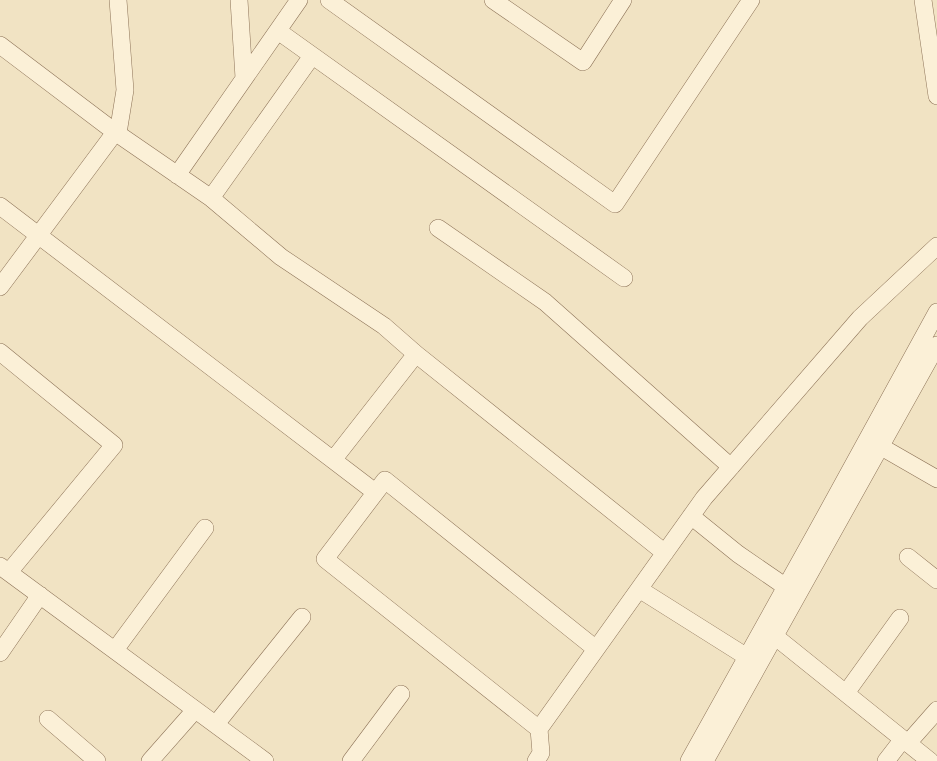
<svg xmlns="http://www.w3.org/2000/svg" width="937" height="761" font-family="Literata,serif">
  <rect width="100%" height="100%" fill="#f1e3c3"/>
  <g fill="none" stroke-linecap="round" stroke-linejoin="round">
    <!-- minor casing -->
    <g stroke="#8d7358" stroke-width="18">
      <path id="minor" d="M239,0L244,78
        M329,0L615,204L751,0
        M493,0L583,62L623,0
        M923,0L937,96
        M278,31L624,278
        M0,45L115,132L211,198L281,257L384,326L416,354L665,553
        M177,175L299,0
        M211,198L312,56
        M0,206L375,492
        M438,228L545,302L731,467
        M0,287L119,127L125,90L118,0
        M0,352L114,445L9,572
        M871,441L937,479
        M333,460L416,354
        M691,516L738,554L786,587
        M908,557L937,580
        M0,566L265,761
        M639,589L747,657
        M767,630L930,761
        M115,650L205,528
        M0,653L40,595
        M846,693L900,618
        M48,719L97,761
        M216,724L302,617
        M539,729L325,559L385,480L596,649
        M908,743L937,710
        M150,761L195,710
        M351,761L401,694
        M536,761L541,753L539,729L704,498L860,318L937,246
        M689,761L817,531L937,312
        M705,761L937,345
        M886,761L903,739"/>
    </g>
    <!-- minor -->
    <use href="#minor" stroke="#fbf0d7" stroke-width="17"/>
  </g>
</svg>
